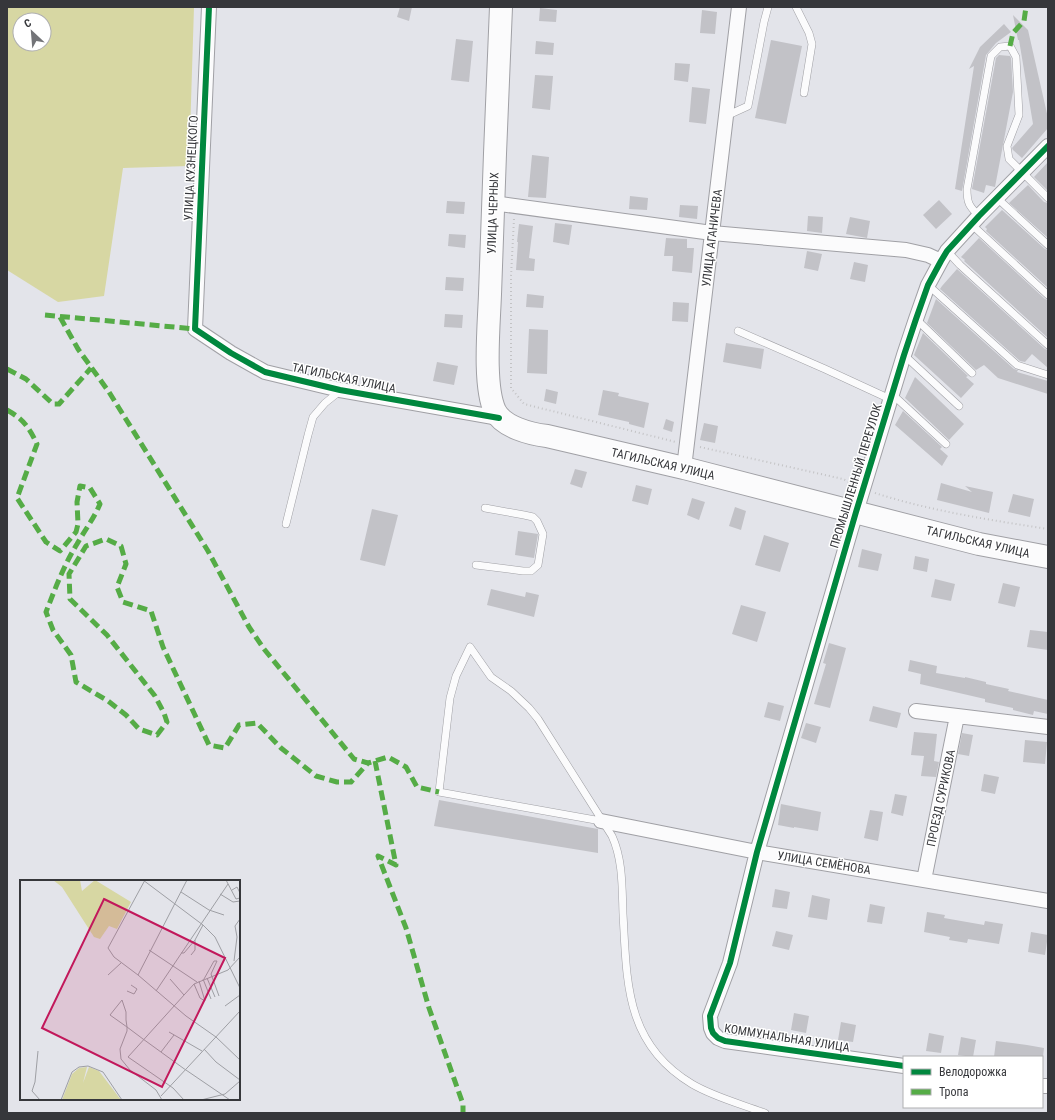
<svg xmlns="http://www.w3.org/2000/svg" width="1055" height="1120" font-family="'Roboto Condensed',sans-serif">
  <rect width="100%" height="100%" fill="#e3e4ea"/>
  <!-- green -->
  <path fill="#d7d7a3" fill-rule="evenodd" d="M7,7H194L189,166L123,168L104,296L58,302L7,270ZM20,20H44V44H20Z"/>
  <!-- building -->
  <path fill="#c2c2c7" d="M400,7H412L409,21L397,17Z
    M540,8L557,10L556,22L539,21Z
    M702,10L717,12L715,34L700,33Z
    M1013,15L1028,30L1048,118V128L1022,158L1013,150L1012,148L1033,124L1019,40H1018Z
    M1004,24L1011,32L996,43L986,55L962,191L955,189L974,66L969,69L980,47Z
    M456,39L473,41L469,82L451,80Z
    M771,40L802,46L786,124L755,118Z
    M536,41L554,43L553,55L535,54Z
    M999,55L1010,56L1011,58L1013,92L995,187L986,185L984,193L972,189L996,58Z
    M675,63L690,64L688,82L674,80Z
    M535,75L553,76L550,110L532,108Z
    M692,87L710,89L706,124L689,122Z
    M532,155L549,157L546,198L528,197Z
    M1048,162V191L1034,177Z
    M1028,185L1044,202L1048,203V238L1009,203Z
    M630,196L648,198L647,210L629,209Z
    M939,200L952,214L936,229L923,215Z
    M447,201L465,202L464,214L446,213Z
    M680,205L698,206L697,219L679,217Z
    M1002,210L1045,249L1048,250V288L986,231L987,229L985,227Z
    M808,216L823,217L822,233L807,231Z
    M850,217L870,221L867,238L846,234Z
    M555,223L572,225L569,245L553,242Z
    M519,224L533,226L529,258L535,259L534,271L516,270L518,242H517Z
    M449,234L466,235L465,248L448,246Z
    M666,238L687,239V248H694L692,273L672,271L673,256H664Z
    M979,238L1045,299L1048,300V338L964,261L965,260L961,257Z
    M807,251L822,254L818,271L804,268Z
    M854,262L868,265L865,282L850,279Z
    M957,269L1045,349L1048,350V368L1032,354L1025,362L1020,361L940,289L942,286Z
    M446,277L464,278L463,291L445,290Z
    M527,294L544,296L543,308L526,307Z
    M936,299L1014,369L1018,370L1017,372L1048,381V394L998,378L984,365L976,370L927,323Z
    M673,302L689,303L688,322L672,321Z
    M445,314L463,315L462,328L444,327Z
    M529,329L548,330L547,374L527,373Z
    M923,333L968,376L966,377L974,384L961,398L914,355Z
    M726,343L764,349L761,369L723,362Z
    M437,362L458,366L454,385L433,381Z
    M915,377L964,424L949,440L905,398Z
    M546,389L558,392L556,404L544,401Z
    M603,390L619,393L618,396L649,403L644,428L629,424V422L598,415Z
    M903,411L942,447L940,449L948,456L942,466L895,425Z
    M666,419L674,422L672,432L663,429Z
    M704,423L718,426L715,443L700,440Z
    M575,469L587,472L582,488L570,484Z
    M941,483L972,492L965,486L993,492L989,513L937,500Z
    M636,485L652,489L648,505L632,501Z
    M1013,494L1034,499L1030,517L1008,512Z
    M692,498L705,502L699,520L687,515Z
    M735,507L746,511L741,530L729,526Z
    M372,509L398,515L385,566L360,560Z
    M518,531L538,534L534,558L515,555Z
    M764,535L789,543L780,572L755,565Z
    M862,549L882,554L878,571L858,567Z
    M915,556L929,559L927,572L913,569Z
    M935,579L955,584L951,601L931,597Z
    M1003,583L1020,587L1015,607L998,603Z
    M491,589L525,597L526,592L539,595L534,617L487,605Z
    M741,605L766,612L757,642L732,634Z
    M1030,630L1048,632V650L1027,647Z
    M829,643L846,648L830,708L814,704L826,664L823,663Z
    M910,660L937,666L936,673L965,678V677L986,682V684L1009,689L1008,691L1048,700V714L1034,711L1033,715L1013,710V708L985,702V699L920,684L921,674L908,671Z
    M768,702L784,706L780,721L764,717Z
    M873,706L901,713L897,728L869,721Z
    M806,723L821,727L816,743L801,738Z
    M914,732L937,734L934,761L939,762L936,777L921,776L924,756L911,755Z
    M962,733L973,735L969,756L958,754Z
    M1025,740L1047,742L1045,764L1023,762Z
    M984,774L999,777L995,794L981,791Z
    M895,794L907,796L903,816L891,813Z
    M439,800L598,829V853L434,826Z
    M781,804L821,812L818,831L794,827V828L778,825Z
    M870,810L883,812L878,841L864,838Z
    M775,889L790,892L787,909L772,907Z
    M812,895L830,899L827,920L808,917Z
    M870,904L885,907L882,924L867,922Z
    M927,912L945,915L944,918L984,925L985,921L1003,924L999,944L968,939L967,943L949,940L950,937L924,932Z
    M776,931L793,935L789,950L772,946Z
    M1031,932L1048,935L1045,955L1028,952Z
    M794,1013L809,1016L806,1033L791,1030Z
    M841,1022L856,1025L853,1042L838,1040Z
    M929,1033L944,1036L941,1053L926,1051Z
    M961,1037L976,1040L973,1057L958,1055Z
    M996,1041L1027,1045L1044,1048L1043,1057H994Z"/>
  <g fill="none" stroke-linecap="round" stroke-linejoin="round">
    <!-- service casing -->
    <g stroke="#a0a0a5" stroke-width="8">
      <path id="service" d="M796,7L809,33L812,44L804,93
        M726,116L748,106L764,22L768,7
        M997,198L1048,245
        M979,216C969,206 967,203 967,189L991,56L1000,47L1010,46L1016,57L1019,115L1007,146L1009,159L1048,198
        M971,224L1048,295
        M947,251L960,265L1048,345
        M928,285L1017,365L1048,375
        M916,319L972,373
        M738,331L825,369L890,399
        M904,355L959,406
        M892,394L946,444
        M286,524L308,435L313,417L325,403L340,391
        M476,565L523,571H531L538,565L543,534L537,521L533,517L524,515L485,508
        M470,647L491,677L511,691L529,708L538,719L612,836C623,860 622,888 623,914C627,982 625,1044 692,1084C714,1097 741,1104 765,1113
        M470,647L456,676L450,698L439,792L601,821"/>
    </g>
    <!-- minor casing -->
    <g stroke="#a0a0a5" stroke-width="16">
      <path id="minor" d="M209,7L195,329L231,353L265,372L340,390L499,418
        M493,203L712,233L906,250L928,255L941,261
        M684,468L739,7
        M916,711L1048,727
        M601,821L757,852L1048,901
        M924,880L957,716
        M904,1066L725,1041L718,1038L713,1033L711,1028L710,1016L730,963L757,852L856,512L904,355L916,319L928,285L941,261L947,251L979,216L1048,146
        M1042,1086H1048"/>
    </g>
    <!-- primary casing -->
    <g stroke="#a0a0a5" stroke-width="24">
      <path id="primary" d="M501,7C497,103 493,198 490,294C489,324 483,385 495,411C503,427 530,434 547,436L684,468L979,544L1048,557"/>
    </g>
    <!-- path -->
    <path stroke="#c3c3c5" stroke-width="2" stroke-dasharray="1 3" stroke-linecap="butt" d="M514,219L511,276V388L524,404L676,442
      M700,447L843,479L853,484
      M875,493C931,511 990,520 1048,529"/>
    <!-- service -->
    <use href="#service" stroke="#fbfbfc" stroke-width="7"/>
    <!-- minor -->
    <use href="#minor" stroke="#fbfbfc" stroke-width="14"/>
    <!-- primary -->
    <use href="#primary" stroke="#fbfbfc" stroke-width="22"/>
    <!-- quiet -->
    <path stroke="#55ac46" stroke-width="5" stroke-dasharray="10 5" stroke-linecap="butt" d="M1010,46L1013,33L1024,21L1026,7
      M45,315L195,329
      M60,317L78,349L109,392L208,551L249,627L264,649L354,759L368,763L388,757L406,767L417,787L439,792
      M7,369L26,379L53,404H59L91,368
      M7,410C23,419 29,427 37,444L17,498L46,542L60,551L76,532L78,524L77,502L80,486L90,488L100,504C94,518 85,530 77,544C64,565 55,589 46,612L53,630L71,655L76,682L108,701L126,715L139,729L157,735L167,722L164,713L155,696L107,635L70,599L69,574L86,546L106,539L121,546L126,564L117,587L123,602L151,611L163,647L209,745L225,748L239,725L257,723L281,748L316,776L337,782H351L368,763
      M375,761L396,865L378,856L406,928L429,1008L463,1104V1113"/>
    <!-- cycleway casing -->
    <g stroke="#fff" stroke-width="8">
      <path id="cycleway" d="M209,7L195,329L231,353L265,372L340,390L499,418
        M904,1066L725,1041L718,1038L713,1033L711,1028L710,1016L730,963L757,852L856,512L904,355L916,319L928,285L941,261L947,251L979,216L1048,146"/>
    </g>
    <!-- cycleway -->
    <use href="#cycleway" stroke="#00873e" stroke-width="6"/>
  </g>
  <g text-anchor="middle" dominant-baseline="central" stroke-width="3" stroke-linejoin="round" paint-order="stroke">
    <!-- street labels -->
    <g font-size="12" fill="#36373b" stroke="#fff">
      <text transform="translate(191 168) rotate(-87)">УЛИЦА КУЗНЕЦКОГО</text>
      <text transform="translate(493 213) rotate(-88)">УЛИЦА ЧЕРНЫХ</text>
      <text transform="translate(712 238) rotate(-83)">УЛИЦА АГАНИЧЕВА</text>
      <text transform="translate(344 378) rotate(12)">ТАГИЛЬСКАЯ УЛИЦА</text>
      <text transform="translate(663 464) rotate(13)">ТАГИЛЬСКАЯ УЛИЦА</text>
      <text transform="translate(856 476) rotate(-73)">ПРОМЫШЛЕННЫЙ ПЕРЕУЛОК</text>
      <text transform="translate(978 542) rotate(13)">ТАГИЛЬСКАЯ УЛИЦА</text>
      <text transform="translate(941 798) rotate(-78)">ПРОЕЗД СУРИКОВА</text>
      <text transform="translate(824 863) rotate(9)">УЛИЦА СЕМЁНОВА</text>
      <text transform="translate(787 1038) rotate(9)">КОММУНАЛЬНАЯ УЛИЦА</text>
    </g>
  </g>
  <!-- overview -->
  <g transform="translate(20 880)">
    <rect width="220" height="220" fill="#e3e4ea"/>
    <path d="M33,0H60L62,11L75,0L111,22L97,49L89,46L80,59L74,57L42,7ZM67,187L63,203L69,187L79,191L101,220H42L52,194L59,188Z" fill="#d7d7a3"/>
    <path fill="none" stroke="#a8a654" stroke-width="2" d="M220,59V75"/>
    <path fill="none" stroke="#9e9fa4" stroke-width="1" d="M123,0L183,45L195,57L220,108M167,0L118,95L166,136L196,157L220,180M206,0L216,19L220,18M212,10L217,7L220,13M161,12L189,30L204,35M200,14L213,22L220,21M129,70L177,102M161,73H164L175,60M171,75L175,70V60L183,45M214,81L217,57L215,46L220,39M88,95L101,83M118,95L94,77L88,68L125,0M187,98L195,117M150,99L164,115M183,99L191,119M184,99L194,81H197L191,94L199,116M174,104L180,118L185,121L179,101M107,111L114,114L117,109L111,105M136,111L208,4M205,126L220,115M149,152L182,171M184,169L196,182L220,200M18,171L15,202L12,211L20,220M141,172L154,155M141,216L220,131M41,220L52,192L59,187L68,186L83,192L102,220M142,220L136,210L110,190L101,179L100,169L107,151V147L106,140V132L102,120L90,135L107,147L123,159L163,188L210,220M164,220L153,208L108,177L174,104L208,90L220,77M181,220L205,214L220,201"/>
    <path fill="#c2185b" fill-opacity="0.15" stroke="#c2185b" stroke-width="2" d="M84,19L205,78L142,207L22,148Z"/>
    <rect width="220" height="220" fill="none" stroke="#36373b" stroke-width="2"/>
  </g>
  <!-- border -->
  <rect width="1055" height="1120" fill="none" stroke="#36373b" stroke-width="16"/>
  <!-- legend -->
  <rect x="903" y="1056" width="140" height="52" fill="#ffffff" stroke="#afafb1"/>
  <rect x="911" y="1069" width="20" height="6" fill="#00873e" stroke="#afafb1"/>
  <text x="939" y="1076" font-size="12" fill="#36373b">Велодорожка</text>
  <rect x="911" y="1089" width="20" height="6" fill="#55ac46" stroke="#afafb1"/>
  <text x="939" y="1096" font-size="12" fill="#36373b">Тропа</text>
  <!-- north arrow -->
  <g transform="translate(32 32) rotate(334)"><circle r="19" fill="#ffffff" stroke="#afafb1"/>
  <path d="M0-3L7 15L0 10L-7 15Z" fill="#737478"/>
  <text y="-6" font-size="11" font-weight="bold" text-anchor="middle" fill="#36373b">С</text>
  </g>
</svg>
